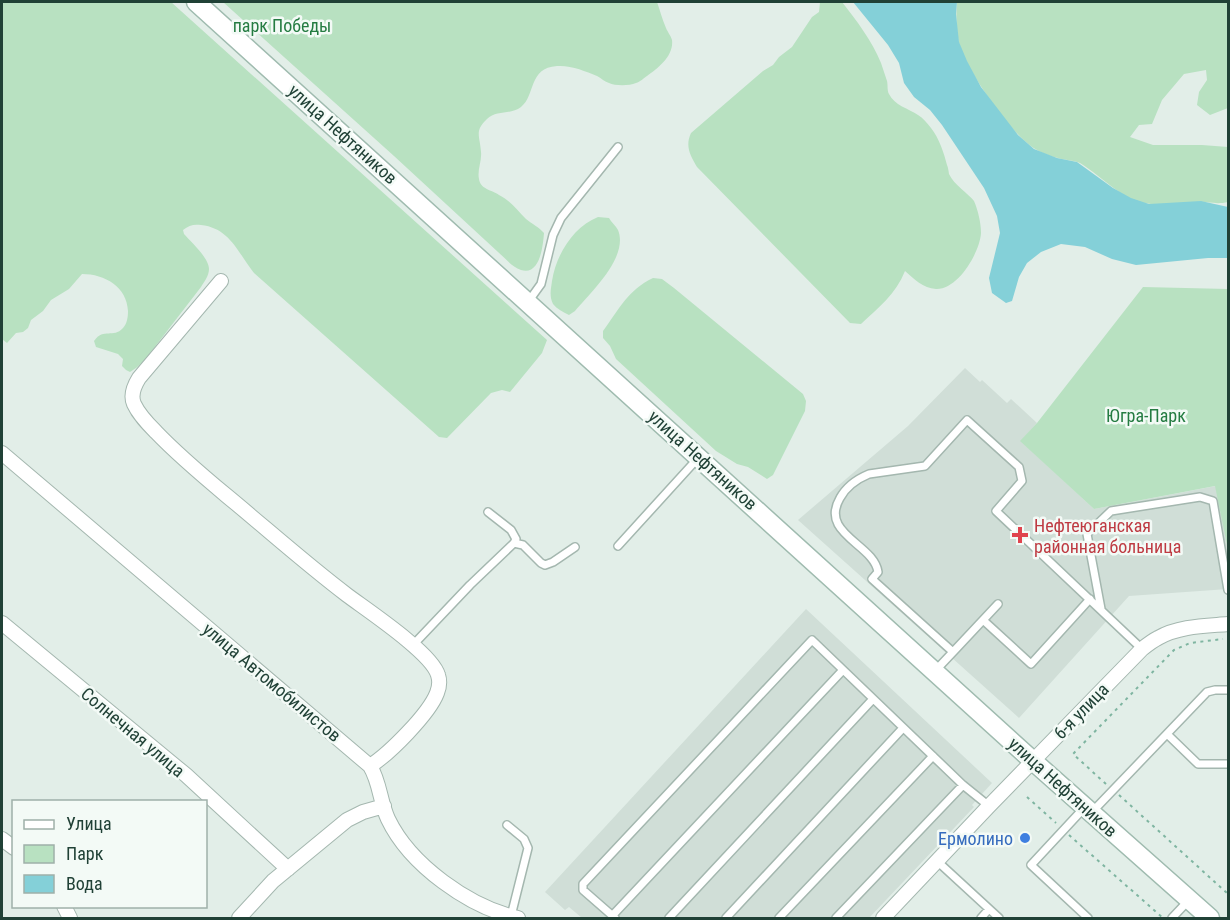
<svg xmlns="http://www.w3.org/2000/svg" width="1230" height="920" font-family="'Roboto Condensed',sans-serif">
  <rect width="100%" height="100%" fill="#e2eee8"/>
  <!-- built -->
  <path fill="#d0ded7" d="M965,368L980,382L982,380L1007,403L1011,399L1037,423L1021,441L1094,509L1216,486L1228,550V589L1129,596L1019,718L798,520L908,426Z
    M806,609L992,783L972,805L974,807L869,918H582L569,907L565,910L545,892Z"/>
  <!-- green -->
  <path fill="#b8e1c1" d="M2,2H171L547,340L542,353L510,392L502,390L491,393L447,438L439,437L254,273C238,253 230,228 201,225C194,224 189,225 183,230L184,234C191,242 209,258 209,269C209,276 204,282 201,287L144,361L136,368L130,372L126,370L122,366L123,359L118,354L96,347L94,341C104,327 113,339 123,328C127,324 128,317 128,311C127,287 105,274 82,274L69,289L51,300L43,311L31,320L28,328L23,332L16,333L7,343L2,339Z
    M223,2H657C660,10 662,19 666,28C667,31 671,36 672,40C674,56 658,68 647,76C644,78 640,82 636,83C629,86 615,86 609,83C605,82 601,78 597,76C585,71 571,65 557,66C528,68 536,95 521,107C511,115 496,110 487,119C474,131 480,136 481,152C482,161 477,170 479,179C480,189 492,190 499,195C511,201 517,210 526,219C532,224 539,227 544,233C543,246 540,276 521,270C512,267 505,258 498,252L394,156Z
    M820,2H842C857,21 872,41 881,63C883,69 885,75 887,81C888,85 887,91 889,94C894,105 909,109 918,115C923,118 927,123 931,128C939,138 944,153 947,165C948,167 949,173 949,174C954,185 969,194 974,201C978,210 981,223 981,233C980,252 958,290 936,289C923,288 914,279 905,271C896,294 878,308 861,324L850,323L697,167C690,155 685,146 691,133L763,71L773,65L779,57L792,47L812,17L819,12Z
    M957,2H1228V108L1210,115L1197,105L1199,92L1207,80L1206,70L1184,74L1162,100L1152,124L1139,125L1130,137L1153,145H1202L1228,147V202C1215,205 1208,201 1197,202C1182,203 1166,205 1151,204C1123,202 1103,177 1080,163C1073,160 1065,160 1058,158C1050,156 1039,152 1032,147C1009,131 967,71 959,43C956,30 956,14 957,2Z
    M598,217L609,218C611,222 616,226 618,230C629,257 591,292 575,311L569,315C563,312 557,309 553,304C549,296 551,289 552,281C556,255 573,227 598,217Z
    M653,278L662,279L674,288L803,394L806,401L805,411L773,475L767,479L748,467L737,464L716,451L616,359L610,346L603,338V331C619,309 628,290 653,278Z
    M1143,287L1228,289V550L1215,486L1094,509L1020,441L1037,423Z"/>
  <!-- water -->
  <path fill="#84d0d8" d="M853,2H957L956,14L959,42L967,61L981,87L1018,135L1034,149L1057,158L1077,162L1113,188L1131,198L1149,204L1201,201L1228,207V258H1208L1136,265L1112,259L1085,247L1061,244L1041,252L1027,263L1019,277L1012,301L1006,303L992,293L989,278L1000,233L997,216L984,188L942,125L930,110L914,97L904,83L899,63L888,45Z"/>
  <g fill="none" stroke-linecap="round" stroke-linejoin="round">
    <!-- lane casing -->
    <g stroke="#a4b7af" stroke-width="10">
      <path id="lane" d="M528,302L541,284L553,235L561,218L618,147
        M514,543L523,545L541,563L545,565L553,562L575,547
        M618,546L699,457
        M1090,599L1031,664L983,620L953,652L872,579L878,572C874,544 819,534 840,498C846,487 857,479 869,474L925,466L967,420L1019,467L1022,481L996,511L1142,649
        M1101,609L1087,534L1111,511L1200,497L1213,501L1228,590
        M983,620L998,604
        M413,645L470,585L514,543L516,539L511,530L488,512
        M935,671L953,652
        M1167,734L1198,764H1228
        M1084,808L1031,865L1088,918
        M1093,811L1207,692L1215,690H1228
        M507,825L524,839L528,848L511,916
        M937,861L999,918
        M612,916L843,670
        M615,918L583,890V884L812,640L963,785L989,806
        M669,918L873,699
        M726,918L903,728
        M779,918L933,756
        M836,918L963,785
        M981,918L989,909
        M1172,918L1189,900"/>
    </g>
    <!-- street casing -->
    <g stroke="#a4b7af" stroke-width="16">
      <path id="street" d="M221,281L139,378C134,386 130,395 134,404C139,415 148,424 156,432C178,455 203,476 227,496C267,529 306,564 347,595C367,610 432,653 438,675C440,681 439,688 437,693C429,714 389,754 370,766
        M2,453L370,766C380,782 380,802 388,819C410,865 469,907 518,918
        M2,623L186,775L288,869
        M2,839L14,848
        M64,906L70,918
        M239,918L273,881L347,820L363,812L384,806
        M883,918L989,806L1142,649C1147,645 1152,641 1158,638C1179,626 1206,626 1228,624"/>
    </g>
    <!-- secondary casing -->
    <g stroke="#9fbbaf" stroke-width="21">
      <path id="secondary" d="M196,2L1033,761L1210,918"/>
    </g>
    <!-- path -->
    <path stroke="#7fb5a1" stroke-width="2" stroke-dasharray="3 4.5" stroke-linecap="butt" d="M1106,784L1073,754L1174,650L1190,643L1223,639
      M1119,795L1228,894
      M1027,797L1056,823
      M1069,835L1163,918"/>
    <!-- lane -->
    <use href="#lane" stroke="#fff" stroke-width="7"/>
    <!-- street -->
    <use href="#street" stroke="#fff" stroke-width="14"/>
    <!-- secondary -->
    <use href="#secondary" stroke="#fff" stroke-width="18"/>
  </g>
  <!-- markers -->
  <path fill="#e0444e" stroke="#f3faf6" stroke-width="2" d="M1017 526h6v6h6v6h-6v6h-6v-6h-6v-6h6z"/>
  <circle fill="#3f7fe0" stroke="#f3faf6" stroke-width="2" cx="1025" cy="838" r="6"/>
  <g text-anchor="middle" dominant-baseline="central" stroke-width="5" stroke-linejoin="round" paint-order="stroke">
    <!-- park labels -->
    <g font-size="18" fill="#257c42" stroke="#f3faf6">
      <text x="282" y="25">парк Победы</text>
      <text x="1146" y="415">Югра-Парк</text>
    </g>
    <!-- street labels -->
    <g font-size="18" fill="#204136" stroke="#f3faf6">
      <text transform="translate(343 134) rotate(42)">улица Нефтяников</text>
      <text transform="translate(703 460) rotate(42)">улица Нефтяников</text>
      <text transform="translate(272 682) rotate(40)">улица Автомобилистов</text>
      <text transform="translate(1081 711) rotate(-46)">6-я улица</text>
      <text transform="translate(133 732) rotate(40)">Солнечная улица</text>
      <text transform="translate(1063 787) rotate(42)">улица Нефтяников</text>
    </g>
    <!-- health labels -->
    <g font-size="18" fill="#be3a42" stroke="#f3faf6" text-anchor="start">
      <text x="1034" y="525">Нефтеюганская<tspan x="1034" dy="21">районная больница</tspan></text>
    </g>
    <!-- shop labels -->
    <g font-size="18" fill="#366cbe" stroke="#f3faf6" text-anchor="end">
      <text x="1013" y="838">Ермолино</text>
    </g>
  </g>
  <!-- border -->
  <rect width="1230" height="920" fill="none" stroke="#204136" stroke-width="6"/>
  <!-- legend -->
  <rect x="12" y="800" width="195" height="108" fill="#f3faf6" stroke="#9fb0a9" stroke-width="1.5"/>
  <rect x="24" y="820" width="30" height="9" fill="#ffffff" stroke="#9fb0a9" stroke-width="1.5"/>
  <text x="66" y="830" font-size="18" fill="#204136">Улица</text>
  <rect x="24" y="845" width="30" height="18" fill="#b8e1c1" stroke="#9fb0a9" stroke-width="1.5"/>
  <text x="66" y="860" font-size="18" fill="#204136">Парк</text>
  <rect x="24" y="875" width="30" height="18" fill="#84d0d8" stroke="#9fb0a9" stroke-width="1.5"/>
  <text x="66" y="890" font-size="18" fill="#204136">Вода</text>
</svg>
